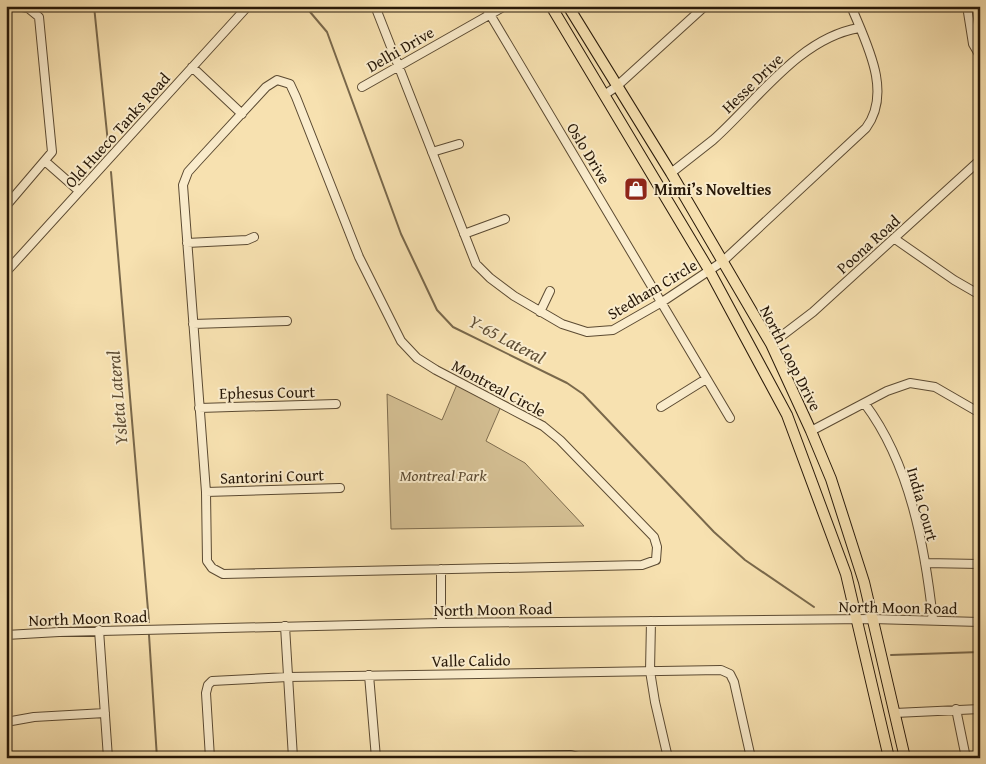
<svg xmlns="http://www.w3.org/2000/svg" width="986" height="764" font-family="'Gentium Book Plus',serif">
  <rect width="100%" height="100%" fill="#f7e1b0"/>
  <filter id="stains"><feTurbulence type="fractalNoise" baseFrequency=".004" numOctaves="4"/><feColorMatrix values="0 0 0 0 .2 0 0 0 0 .09 0 0 0 0 .02 0 0 0 .5 -.17"/></filter>
  <radialGradient id="worn" r=".72"><stop offset=".6" stop-color="#630" stop-opacity="0"/><stop offset="1" stop-color="#630" stop-opacity=".3"/></radialGradient>
  <!-- green -->
  <path fill="#d4bf93" stroke="#7e6c4e" d="M458,382L502,404L486,441L525,463L584,526L391,529L387,394L442,420Z"/>
  <g fill="none" stroke-linecap="round" stroke-linejoin="round">
    <!-- stream -->
    <path stroke="#79684b" stroke-width="2" d="M94,6L108,143
      M305,6L327,32L401,234L437,310L453,327L567,383L583,394L714,532L745,560L814,607
      M111,172L149,622
      M149,635L157,758
      M891,655L980,652"/>
    <!-- minor casing -->
    <g stroke="#5b4a32" stroke-width="10">
      <path id="minor" d="M375,6L476,264L490,278L514,296L562,324L587,332L613,330L662,302L722,262L866,128C893,92 866,43 851,6
        M485,6L730,418
        M967,6L973,44L980,56
        M192,67L242,114
        M277,80L290,84L296,97L359,257L401,341L417,358L436,370L543,426L560,440L654,537L657,547L656,560L642,565L223,574L212,568L207,561L206,492L183,185L188,172L197,162L266,87Z
        M362,87L505,6
        M604,95L616,87L705,6
        M432,152L459,144
        M46,162L79,191
        M671,173C685,162 699,151 713,140C757,101 799,38 859,28
        M6,206L52,152L39,17L28,8L17,6
        M464,234L505,219
        M895,239L954,280L980,295
        M187,243L247,240L254,237
        M6,272L248,6
        M540,312L550,291
        M193,324L287,321
        M771,344L813,312L980,160
        M865,404C910,464 925,547 933,620
        M661,407L706,379
        M199,408L336,404
        M811,431L887,391L910,383L935,387L980,413
        M206,492L340,488
        M925,563L980,564
        M651,621L650,671L655,702L668,758
        M441,623V569
        M285,626L293,758
        M99,630L108,758
        M6,635L59,632L441,623L872,619L980,622
        M369,675L376,758
        M956,709L966,758
        M895,713L980,709
        M6,722L34,717L105,713
        M376,757L571,755L582,758
        M210,758L206,693L208,685L212,681L288,677L721,670L730,674L734,682L751,758"/>
    </g>
    <!-- major casing -->
    <g stroke="#271808" stroke-width="12">
      <path id="major" d="M551,6L709,270L787,415L846,574L889,758
        M568,6L671,173L771,344L811,431L831,479L864,582L905,758"/>
    </g>
    <!-- minor -->
    <use href="#minor" stroke="#faeccc" stroke-width="8"/>
    <!-- major -->
    <use href="#major" stroke="#f7e1b0" stroke-width="10"/>
  </g>
  <!-- icons -->
  <defs>
    <g id="shop-square" transform="scale(1.25)"><rect x="-9" y="-9" width="18" height="18" rx="4" fill="#8f2418" stroke="#faeccc"/><path d="M-5-2.5h2.3a2.7 3.5 0 0 1 5.4 0H5L5.5 6h-11ZM-1.5-2.5h3a1.5 2.3 0 0 0-3 0Z" fill="#fff"/></g>
  </defs>
  <g fill-rule="evenodd">
    <use href="#shop-square" x="636" y="189"/>
  </g>
  <g text-anchor="middle" dominant-baseline="central" stroke-width="4" stroke-linejoin="round" paint-order="stroke">
    <!-- street labels -->
    <g font-size="16" fill="#271808" stroke="#faeccc">
      <text transform="translate(400 49) rotate(-30)">Delhi Drive</text>
      <text transform="translate(752 83) rotate(-44)">Hesse Drive</text>
      <text transform="translate(117 130) rotate(-48)">Old Hueco Tanks Road</text>
      <text transform="translate(589 153) rotate(59)">Oslo Drive</text>
      <text transform="translate(868 244) rotate(-42)">Poona Road</text>
      <text transform="translate(652 289) rotate(-31)">Stedham Circle</text>
      <text transform="translate(791 358) rotate(63)">North Loop Drive</text>
      <text transform="translate(499 388) rotate(28)">Montreal Circle</text>
      <text transform="translate(267 392) rotate(-1)">Ephesus Court</text>
      <text transform="translate(272 476) rotate(-2)">Santorini Court</text>
      <text transform="translate(923 504) rotate(74)">India Court</text>
      <text transform="translate(898 607) rotate(1)">North Moon Road</text>
      <text transform="translate(493 609) rotate(-1)">North Moon Road</text>
      <text transform="translate(88 618) rotate(-2)">North Moon Road</text>
      <text transform="translate(471 660) rotate(-1)">Valle Calido</text>
    </g>
    <!-- poi labels -->
    <g font-size="16" font-weight="bold" fill="#271808" stroke="#faeccc" text-anchor="start">
      <text x="654" y="189">Mimi’s Novelties</text>
    </g>
    <!-- park labels -->
    <g font-size="16" font-style="italic" fill="#5b4a32" stroke="#faeccc">
      <text x="443" y="475">Montreal Park</text>
    </g>
    <!-- water labels -->
    <g font-size="18" font-style="italic" fill="#5e4d34" stroke="#faeccc">
      <text transform="translate(507 339) rotate(28)">Y-65 Lateral</text>
      <text transform="translate(117 398) rotate(-95)">Ysleta Lateral</text>
    </g>
  </g>
  <!-- margin -->
  <rect width="986" height="764" fill="none" stroke="#f7e1b0" stroke-width="25"/>
  <rect x="8" y="8" width="971" height="749" fill="none" stroke="#271808" stroke-width="2.5"/>
  <rect x="12" y="12" width="961" height="739" fill="none" stroke="#271808"/>
  <rect width="100%" height="100%" filter="url(#stains)"/>
  <rect width="100%" height="100%" fill="url(#worn)"/>
</svg>
